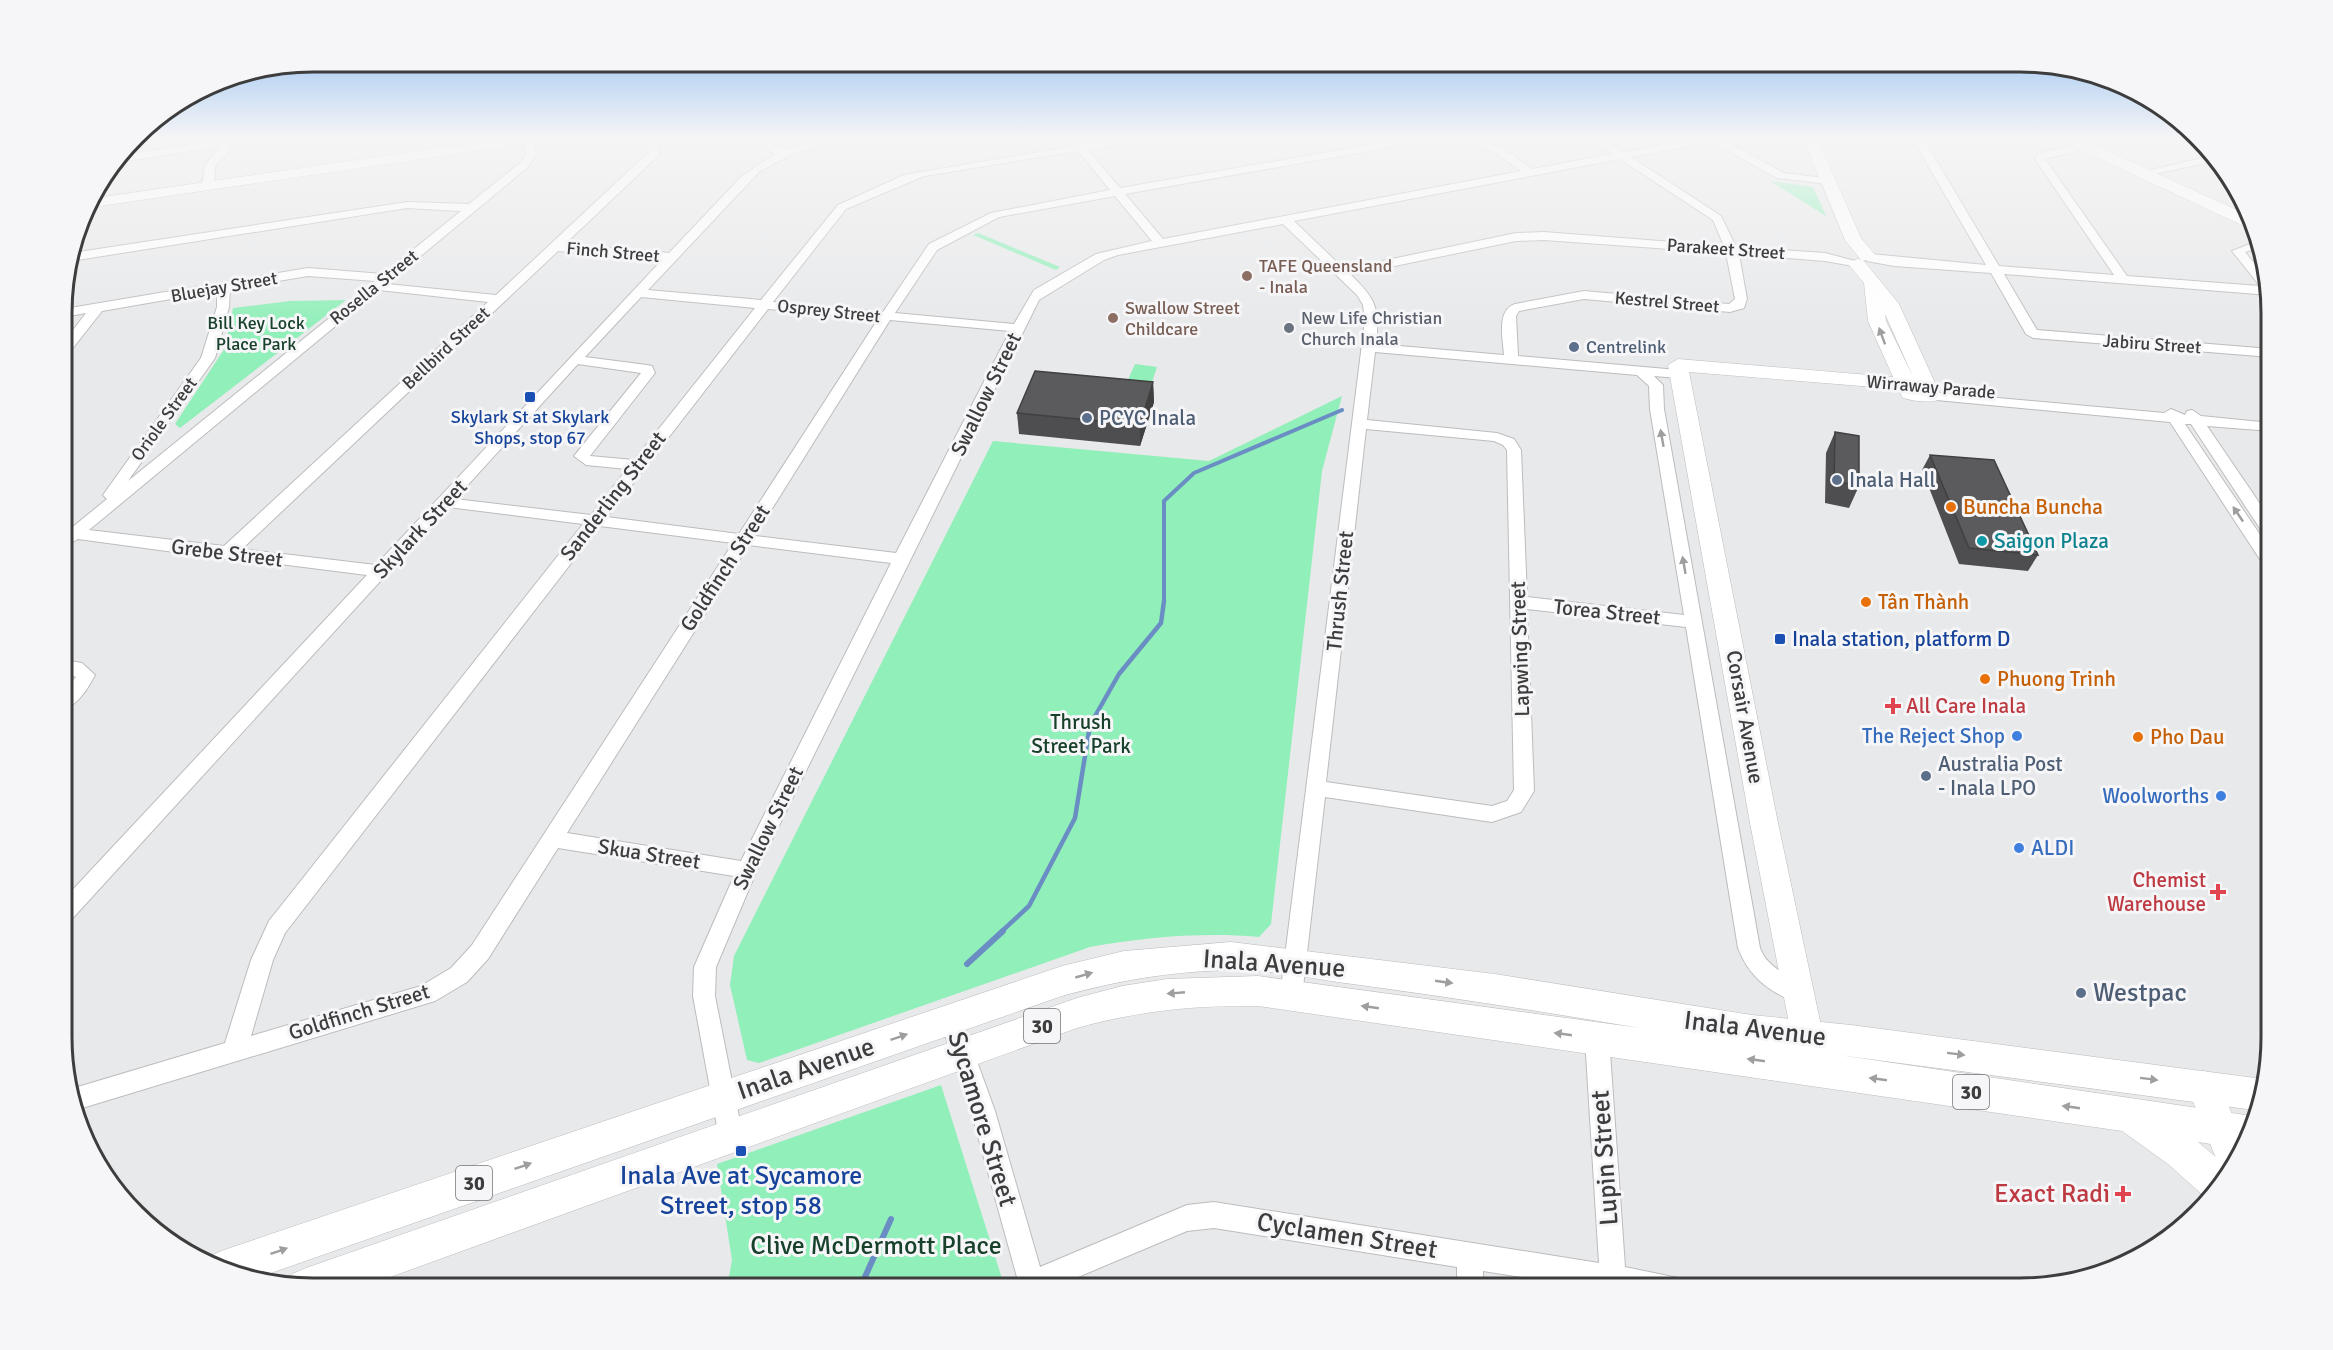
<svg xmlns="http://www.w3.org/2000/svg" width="2333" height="1350" font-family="Signika,sans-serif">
  <rect width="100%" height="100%" fill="#e8e9ea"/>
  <!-- green -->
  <path fill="#91efb9" d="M1770,181L1813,187L1826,216Z
    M978,233L1060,267L1056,270L973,235Z
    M346,300L180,428L175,424L225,348L233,308L290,301Z
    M1135,364L1157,367L1151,385L1127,382Z
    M1342,396L1322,471L1271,924L1259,937C1203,932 1146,937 1090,947L759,1063L747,1060L730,985L734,956L993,441L1209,461Z
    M941,1085L1005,1288H727L732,1260L717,1164Z"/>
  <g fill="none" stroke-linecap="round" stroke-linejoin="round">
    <!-- stream-far2 -->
    <path stroke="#6a8ec4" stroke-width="4" d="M1164,602V501L1194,473L1342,410"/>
    <!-- stream-far1 -->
    <path stroke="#6a8ec4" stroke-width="4.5" d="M1001,932L1029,906L1075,818L1090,725L1119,674L1161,623L1164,601"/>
    <!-- stream -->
    <path stroke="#6a8ec4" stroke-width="6" d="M967,964L1003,931
      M860,1288L891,1219"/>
    <!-- street casing -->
    <g stroke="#bcbcbe" stroke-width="2">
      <path id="street" d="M226,138H238L230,144L229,152L215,166L214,186L208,189L202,186L205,165L220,147L118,162L123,155Z
        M524,138H532L536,154L528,167L387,284L496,295L649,152L646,138H656L659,155L565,244L669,253L742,176L775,154L767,150L760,138H770L775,146L784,150L825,138H846L794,153L759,172L648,290L761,300L838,205L904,175L1073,146L1070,141L1075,138L1083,144L1122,138H1145L1140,141L1088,150L1120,188L1410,138H1431L1426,141L1125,194L1163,239L1521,171L1493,151L1459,138C1489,138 1509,152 1532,169L1612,154L1590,138H1602L1624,152L1699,138H1720L1784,173L1832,179L1834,181L1828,184L1777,178L1712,142L1631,157L1721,216L1736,247L1825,253L1859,262L1853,266L1825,261L1739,254L1747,299L1744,308L1730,312L1584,299L1519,311L1516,316L1518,356L1678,370L1685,374L1678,378L1654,376L1663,385L1664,409L1760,948C1771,976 1801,975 1809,993L1806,1000L1798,1003C1769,992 1749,977 1738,948L1686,627L1527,609L1534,791L1521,812L1492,822L1325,797L1302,996L1299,1003L1291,1006L1283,1003L1280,996L1365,320L1363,305L1357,295L1283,224L1118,255L1104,260L1039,300L757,870L716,967L715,996L743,1137L740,1145L731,1149L722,1145L719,1137L693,996L694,967L734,876L558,848L488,959L467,982L435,1001L79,1109L71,1089L225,1043L251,960L269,921L583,524L448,507L72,919L64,922V899L367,575L232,558L226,559L78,539L64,547V534L107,499L103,495L201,358L217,307V291L102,311L69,353L64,354V342L86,313L64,317V309L308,268L383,274L461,211L407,208L71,261L72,253L407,202L469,204L520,163L526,154ZM1078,151L1110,190L991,213L929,244L883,312L773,302L846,209L924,176ZM1620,159L1713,220L1724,246L1544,232L1516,233L1344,269L1294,221ZM1115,196L1152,241L1096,254L1034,290L1014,324L895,313L937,250L999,217ZM1544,240L1726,253L1735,299L1729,304L1584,291L1515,304C1496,310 1503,339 1504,355L1376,344C1380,309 1376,299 1351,275L1516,241ZM558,251L662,260L376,565L242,549ZM308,276L375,281L128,481L215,358L229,307L230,289ZM379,290L488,302L224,546L89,530ZM641,297L755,308L634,460L590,456L655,373L652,366L647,365L585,357ZM768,309L878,319L739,534L607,517ZM890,320L1010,331L896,553L755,536ZM1375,352L1637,375L1649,386L1650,409L1684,615L1527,597L1521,450L1514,439L1497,433L1367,420ZM578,364L641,373L574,456L586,465L627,469L591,515L455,499ZM1366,429L1494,441L1503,445L1507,450L1514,790L1507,801L1492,806L1326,782ZM600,526L733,543L472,945L451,968L421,986L251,1036L273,960L285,933ZM749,545L891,563L741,861L567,833Z
        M1886,138H1923L1999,266L2114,275L2035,159L2039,153L2086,143L2091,146L2090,148L2045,159L2127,276L2260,286L2232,251L2260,240L2261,247L2245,252L2268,280L2270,295L2004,274L2037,330L2271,349V357L2033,338L2026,334L1991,273L1894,266L1867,261V255L1871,254L1986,265L1915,143L1891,141Z
        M2177,138H2190L2201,148Z
        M2211,156L2216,161L2144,176L2138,173Z
        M1931,392L2164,413L2171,409L2185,415L2187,411L2192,410L2201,416L2271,423V431L2207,426L2271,520V537L2265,536L2191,424H2185L2271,551V568L2265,567L2170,422L1926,399L1924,396Z
        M64,660L82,663L95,675C88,688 79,704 64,709V691L76,677L64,672Z
        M951,1010L959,1013L962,1020L995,1111L1040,1267L1187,1205L1214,1202L1599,1263L1585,1038L1589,1031L1597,1028L1605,1031L1609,1038L1625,1267L1683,1279L1687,1288H1592L1483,1271V1288H1457V1267L1214,1228L1187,1231L1052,1288H1020L971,1111L940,1020L943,1013Z"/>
    </g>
    <!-- secondary casing -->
    <g stroke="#bcbcbe" stroke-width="1">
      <path id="secondary" d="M508,138H544L537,142L86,208L90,199Z
        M1803,138H1817L1861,238L1876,256L1873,260H1861L1845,240Z
        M2060,138H2079L2250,216L2256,228H2248L2062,141Z
        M1857,259L1863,260L1899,304L1941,396L1938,400C1928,403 1913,401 1903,398L1898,389L1689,372L1778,823L1827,1054L1823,1065L1811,1069L1799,1065L1795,1054L1750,823L1668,365L1678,359L1893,377L1868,321L1864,283L1848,264ZM1885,314L1914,379L1886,321Z
        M2204,1071L2216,1076L2244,1143L2238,1162L2224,1178L2187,1087L2192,1076Z"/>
    </g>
    <!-- primary casing -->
    <g stroke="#bcbcbe" stroke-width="1">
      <path id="primary" d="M1231,942L1495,974L1752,1015L1851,1025L2263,1079L2254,1110L1839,1055L2252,1116L2242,1149L2198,1142L2231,1170L2205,1197L2168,1164L2122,1131L1258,1006C1196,1005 1137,1011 1077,1028L360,1288H313L287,1285L292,1274L306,1268L1077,998L1122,986L1167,979L1258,976L1640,1028C1547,1012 1454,998 1360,985C1317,980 1272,969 1228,970C1168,972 1120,980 1062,996L251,1280L207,1263L210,1256L224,1250L1062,966L1124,951Z"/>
    </g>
    <!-- street -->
    <use href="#street" fill="#fff" fill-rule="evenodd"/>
    <!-- secondary -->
    <use href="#secondary" fill="#fff" fill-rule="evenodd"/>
    <!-- primary -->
    <use href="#primary" fill="#fff" fill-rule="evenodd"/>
  </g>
  <!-- wall -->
  <path fill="#4e4e50" d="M1153,382L1154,402L1140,446L1019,434L1017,413Z
    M1835,432L1859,486L1849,508L1825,503L1826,453Z
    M1930,455L2038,555L2028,571L1959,564L1922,470Z"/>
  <!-- shaded-wall -->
  <path fill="#404041" d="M1153,382L1154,402L1140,446V425Z"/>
  <!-- building -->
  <path fill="#5b5b5d" stroke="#404041" stroke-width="1.5" d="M1035,371L1153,382L1140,425L1017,413Z
    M1835,432L1859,436V486L1834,481Z
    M1930,455L1994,460L2038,555L1969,548Z"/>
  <!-- one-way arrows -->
  <defs><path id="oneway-solid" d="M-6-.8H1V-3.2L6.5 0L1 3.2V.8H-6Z" transform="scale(1.5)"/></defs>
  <g fill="#9e9e9e">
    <use href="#oneway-solid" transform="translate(1882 336) rotate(-110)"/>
    <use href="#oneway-solid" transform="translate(1662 438) rotate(-100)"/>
    <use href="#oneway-solid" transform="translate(2238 514) rotate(-124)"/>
    <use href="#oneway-solid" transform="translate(1684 565) rotate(-100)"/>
    <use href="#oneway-solid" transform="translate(1084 975) rotate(-16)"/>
    <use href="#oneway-solid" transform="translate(1444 982) rotate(8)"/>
    <use href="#oneway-solid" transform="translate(1176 993) rotate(175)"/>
    <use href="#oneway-solid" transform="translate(1370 1007) rotate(-172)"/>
    <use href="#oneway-solid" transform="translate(1563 1034) rotate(-172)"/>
    <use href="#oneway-solid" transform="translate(899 1037) rotate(-19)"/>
    <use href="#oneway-solid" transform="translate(1956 1054) rotate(7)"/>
    <use href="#oneway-solid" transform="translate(1756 1060) rotate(-172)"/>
    <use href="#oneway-solid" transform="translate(1878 1079) rotate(-172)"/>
    <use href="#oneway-solid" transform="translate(2149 1079) rotate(7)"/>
    <use href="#oneway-solid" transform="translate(2071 1107) rotate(-172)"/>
    <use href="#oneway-solid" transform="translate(523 1166) rotate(-19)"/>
    <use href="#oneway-solid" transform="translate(279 1251) rotate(-19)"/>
  </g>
  <!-- sky -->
  <linearGradient id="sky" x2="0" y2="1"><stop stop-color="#7db3f0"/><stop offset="0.42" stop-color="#f5f5f6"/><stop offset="1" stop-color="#f5f5f6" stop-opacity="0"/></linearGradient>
  <rect width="2333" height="327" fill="url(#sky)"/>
  <!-- markers -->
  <g fill="#8d6e63" stroke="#f6f6f8" stroke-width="2">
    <circle cx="1247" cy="276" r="6"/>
    <circle cx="1113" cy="318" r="6"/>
  </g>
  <circle fill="#6b7280" stroke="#f6f6f8" stroke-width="2" cx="1289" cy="328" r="6"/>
  <g fill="#5c6f8a" stroke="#f6f6f8" stroke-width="2">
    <circle cx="1574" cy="347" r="6"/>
    <circle cx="1087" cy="418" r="6"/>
    <circle cx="1837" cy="480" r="6"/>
    <circle cx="1926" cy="776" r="6"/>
    <circle cx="2081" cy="993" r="6"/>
  </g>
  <g fill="#1a4fb4" stroke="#f6f6f8" stroke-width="2">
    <rect x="524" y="391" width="12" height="12" rx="3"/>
    <rect x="1774" y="633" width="12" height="12" rx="3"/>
    <rect x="735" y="1145" width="12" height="12" rx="3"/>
  </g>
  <g fill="#e8710a" stroke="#f6f6f8" stroke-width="2">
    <circle cx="1951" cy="507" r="6"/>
    <circle cx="1866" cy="602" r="6"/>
    <circle cx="1985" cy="679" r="6"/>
    <circle cx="2138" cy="737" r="6"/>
  </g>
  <circle fill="#0f9aa8" stroke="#f6f6f8" stroke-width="2" cx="1982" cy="541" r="6"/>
  <g fill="#e0444e" stroke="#f6f6f8" stroke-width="2">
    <path d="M1890 697h6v6h6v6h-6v6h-6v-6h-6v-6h6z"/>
    <path d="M2215 883h6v6h6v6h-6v6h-6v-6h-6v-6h6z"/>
    <path d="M2120 1185h6v6h6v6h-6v6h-6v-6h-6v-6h6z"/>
  </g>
  <g fill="#3f7fe0" stroke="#f6f6f8" stroke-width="2">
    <circle cx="2017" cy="736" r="6"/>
    <circle cx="2221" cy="796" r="6"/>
    <circle cx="2019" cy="848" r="6"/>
  </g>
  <g text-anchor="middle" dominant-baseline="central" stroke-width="6" stroke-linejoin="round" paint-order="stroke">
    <!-- far-street labels -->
    <g font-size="18" fill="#3d3d3e" stroke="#f6f6f8">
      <text transform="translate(1726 249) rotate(4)">Parakeet Street</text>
      <text transform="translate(613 252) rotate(5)">Finch Street</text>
      <text transform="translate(224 287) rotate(-10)">Bluejay Street</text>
      <text transform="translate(374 287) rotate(-39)">Rosella Street</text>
      <text transform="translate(1667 302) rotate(5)">Kestrel Street</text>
      <text transform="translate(829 311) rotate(6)">Osprey Street</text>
      <text transform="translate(2152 344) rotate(4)">Jabiru Street</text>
      <text transform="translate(446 348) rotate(-43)">Bellbird Street</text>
      <text transform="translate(1931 387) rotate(5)">Wirraway Parade</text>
      <text transform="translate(164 419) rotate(-54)">Oriole Street</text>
    </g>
    <!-- far-education labels -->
    <g font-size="18" fill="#785e54" stroke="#f6f6f8" text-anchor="start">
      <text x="1259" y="266">TAFE Queensland<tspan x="1259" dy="21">- Inala</tspan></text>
      <text x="1125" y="308">Swallow Street<tspan x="1125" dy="21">Childcare</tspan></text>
    </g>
    <!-- far-worship labels -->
    <g font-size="18" fill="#5b616d" stroke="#f6f6f8" text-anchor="start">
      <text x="1301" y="318">New Life Christian<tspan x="1301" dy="21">Church Inala</tspan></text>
    </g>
    <!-- far-park labels -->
    <g font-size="18" fill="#18412b" stroke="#f6f6f8">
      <text x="256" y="323">Bill Key Lock<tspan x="256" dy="21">Place Park</tspan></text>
    </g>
    <!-- far-service labels -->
    <g font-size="18" fill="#4e5e75" stroke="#f6f6f8" text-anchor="start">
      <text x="1586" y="347">Centrelink</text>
    </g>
    <!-- far-transit labels -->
    <g font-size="18" fill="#164399" stroke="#f6f6f8">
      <text x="530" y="417">Skylark St at Skylark<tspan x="530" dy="21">Shops, stop 67</tspan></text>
    </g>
    <!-- shield labels -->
    <g fill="#f6f6f8" stroke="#747476" stroke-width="1.5">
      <rect x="1024" y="1009" width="36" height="34" rx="4.5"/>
      <rect x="1953" y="1075" width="36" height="34" rx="4.5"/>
      <rect x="456" y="1166" width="36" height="34" rx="4.5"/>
    </g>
    <g font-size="20" font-weight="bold" fill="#3d3d3e">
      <text x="1042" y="1026">30</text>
      <text x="1971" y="1092">30</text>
      <text x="474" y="1183">30</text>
    </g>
    <!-- street labels -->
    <g font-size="21" fill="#3d3d3e" stroke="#f6f6f8">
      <text transform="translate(986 394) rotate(-64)">Swallow Street</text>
      <text transform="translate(613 496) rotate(-52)">Sanderling Street</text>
      <text transform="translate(420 529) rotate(-47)">Skylark Street</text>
      <text transform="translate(227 553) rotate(7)">Grebe Street</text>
      <text transform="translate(725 568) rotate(-57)">Goldfinch Street</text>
      <text transform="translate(1340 591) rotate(-84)">Thrush Street</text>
      <text transform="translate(1607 612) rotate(6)">Torea Street</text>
      <text transform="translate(1520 649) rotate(-92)">Lapwing Street</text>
      <text transform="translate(1745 717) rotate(80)">Corsair Avenue</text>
      <text transform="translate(768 828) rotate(-64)">Swallow Street</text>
      <text transform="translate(649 854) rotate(9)">Skua Street</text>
      <text transform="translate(359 1012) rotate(-17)">Goldfinch Street</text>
    </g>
    <!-- service labels -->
    <g font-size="21" fill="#4e5e75" stroke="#f6f6f8" text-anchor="start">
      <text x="1099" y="418">PCYC Inala</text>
      <text x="1849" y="480">Inala Hall</text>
      <text x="1938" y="764">Australia Post<tspan x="1938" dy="24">- Inala LPO</tspan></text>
    </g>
    <!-- food labels -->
    <g font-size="21" fill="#c56008" stroke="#f6f6f8" text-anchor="start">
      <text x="1963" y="507">Buncha Buncha</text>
      <text x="1878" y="602">Tân Thành</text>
      <text x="1997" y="679">Phuong Trinh</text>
      <text x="2150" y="737">Pho Dau</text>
    </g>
    <!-- culture labels -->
    <g font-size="21" fill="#0d838f" stroke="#f6f6f8" text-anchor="start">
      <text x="1994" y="541">Saigon Plaza</text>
    </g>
    <!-- transit labels -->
    <g font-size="21" fill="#164399" stroke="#f6f6f8" text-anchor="start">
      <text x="1792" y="639">Inala station, platform D</text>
    </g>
    <!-- health labels -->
    <g font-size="21" fill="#be3a42" stroke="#f6f6f8" text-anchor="start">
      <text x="1906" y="706">All Care Inala</text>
      <text x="2206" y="880" text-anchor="end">Chemist<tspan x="2206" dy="24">Warehouse</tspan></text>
    </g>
    <!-- park labels -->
    <g font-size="21" fill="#18412b" stroke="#f6f6f8">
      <text x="1081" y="722">Thrush<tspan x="1081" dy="24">Street Park</tspan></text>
    </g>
    <!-- shop labels -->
    <g font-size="21" fill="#366cbe" stroke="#f6f6f8" text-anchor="end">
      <text x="2005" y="736">The Reject Shop</text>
      <text x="2209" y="796">Woolworths</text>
      <text x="2031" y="848" text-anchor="start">ALDI</text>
    </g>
    <!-- near-street labels -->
    <g font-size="26" fill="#3d3d3e" stroke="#f6f6f8">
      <text transform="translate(1274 964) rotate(4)">Inala Avenue</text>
      <text transform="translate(1755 1029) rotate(7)">Inala Avenue</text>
      <text transform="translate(806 1069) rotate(-19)">Inala Avenue</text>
      <text transform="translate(982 1119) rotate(73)">Sycamore Street</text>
      <text transform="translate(1605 1158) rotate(-94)">Lupin Street</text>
      <text transform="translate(1347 1236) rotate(9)">Cyclamen Street</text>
    </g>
    <!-- near-service labels -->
    <g font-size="26" fill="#4e5e75" stroke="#f6f6f8" text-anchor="start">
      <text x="2093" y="993">Westpac</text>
    </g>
    <!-- near-transit labels -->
    <g font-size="26" fill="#164399" stroke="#f6f6f8">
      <text x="741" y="1176">Inala Ave at Sycamore<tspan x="741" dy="30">Street, stop 58</tspan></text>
    </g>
    <!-- near-health labels -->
    <g font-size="26" fill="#be3a42" stroke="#f6f6f8" text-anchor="end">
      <text x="2110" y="1194">Exact Radi</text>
    </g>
    <!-- near-park labels -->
    <g font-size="26" fill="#18412b" stroke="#f6f6f8">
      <text x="876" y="1246">Clive McDermott Place</text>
    </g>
  </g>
  <!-- crop -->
  <path d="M0 0H2333V1350H0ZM313 72H2020A241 241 0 0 1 2261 313V1037A241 241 0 0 1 2020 1278H313A241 241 0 0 1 72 1037V313A241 241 0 0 1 313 72Z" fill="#f6f6f8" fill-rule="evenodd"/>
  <path fill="none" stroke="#3d3d3e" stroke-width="3" d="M313 72H2020A241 241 0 0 1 2261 313V1037A241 241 0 0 1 2020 1278H313A241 241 0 0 1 72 1037V313A241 241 0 0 1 313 72Z"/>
</svg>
